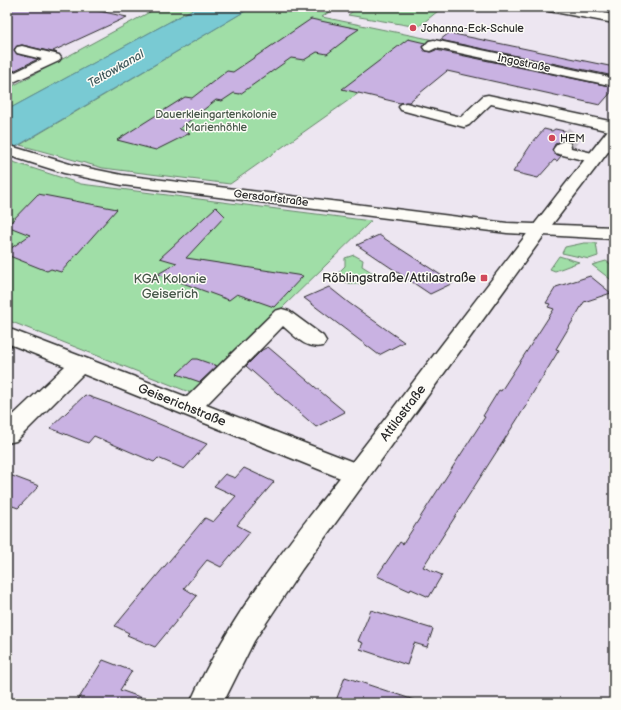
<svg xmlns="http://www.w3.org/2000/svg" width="621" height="710" font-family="'Balsamiq Sans',sans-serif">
  <rect width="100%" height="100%" fill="#ede6f1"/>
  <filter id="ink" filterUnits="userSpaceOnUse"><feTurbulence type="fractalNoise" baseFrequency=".025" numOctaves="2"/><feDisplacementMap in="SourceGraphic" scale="8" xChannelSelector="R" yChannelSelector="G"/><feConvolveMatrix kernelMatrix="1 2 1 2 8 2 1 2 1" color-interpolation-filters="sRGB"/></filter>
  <g filter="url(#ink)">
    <!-- green -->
    <path fill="#a0dea7" stroke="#668469" d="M159,7H197L7,110V89Z
      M252,7H336L322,17L434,40L230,184L103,168L20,145Z
      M358,7H443L418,27L348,15Z
      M7,160L81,184L371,221L194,394L7,320Z
      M584,243H596L598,256L589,259L562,253L565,247Z
      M354,255L363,260L362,266L373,273L372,279C362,286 349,286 339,278V272L345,266V258Z
      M559,256L579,262L555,271L550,269Z
      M606,261L614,266V282L592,265Z"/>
    <!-- water -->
    <path fill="#79cad3" stroke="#5a8a90" d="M197,7H252L7,152V110Z"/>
    <!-- building -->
    <path fill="#c9b2e2" stroke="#2b2b2b" d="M7,7H81L127,17L53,51L57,53L22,45L17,46L14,49L17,54L38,59L7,74Z
      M311,19L359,29L347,37H349L327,54L317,52L304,60L291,58L240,94L234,93L222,101L216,100L179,129L190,133L156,150L117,140L185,97L192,98L227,71L233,72Z
      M449,33L614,67V76L440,40Z
      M408,39L425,43L422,47L425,51L431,52L436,50L614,87V89L600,105L447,71L409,102L400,103L342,89Z
      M544,129L552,131L555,129L579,134L572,143L563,140L555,144L552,151L555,154L561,156L557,161L554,160L538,178L513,172L532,143Z
      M38,194L117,209L61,272L51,269L47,271L7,255V251L30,235L7,226Z
      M216,207L225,216L186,258L303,276L274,307L237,294L229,300L158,274L177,263L160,258Z
      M379,235L433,270L453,283L430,294L357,245Z
      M590,276L611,293L584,302L556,349L559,350L528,401H529L423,567L442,575L429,597L411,589L410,591L377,576L400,542L403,544L485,417L483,416L499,390L501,391L554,309L548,307L550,304L546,303L556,287Z
      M329,287L349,303L404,342L379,355L304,298Z
      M268,347L321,392L345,412L316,427L246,366L262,350Z
      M193,359H197L217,366L200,382L177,374Z
      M85,395L116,406L207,444L184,469L158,458L154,462L94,436L88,443L50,428Z
      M244,468L274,482L237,525L250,532L221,567L207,560L184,588L197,596L155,647L127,635L129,633L115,626L205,518L213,522L236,496L214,486L225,474L235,478Z
      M7,474L39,486L18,508L7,504Z
      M371,610L433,629L427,647L414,643L407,665L360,649L363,643L358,641Z
      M103,660L132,671L120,690L151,701V703H76Z
      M345,677L414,700L413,703H335Z"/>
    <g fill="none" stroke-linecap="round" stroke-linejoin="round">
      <!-- minor-tunnel -->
      <path stroke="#c6c1c9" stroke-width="17" stroke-dasharray="17 8" stroke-linecap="butt" d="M564,146L575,133"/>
      <!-- minor casing -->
      <g stroke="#2b2b2b" stroke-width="3">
        <path id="minor" d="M543,7H569L614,15V23L549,11Z
          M434,40L614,78V86L436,48L430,51L425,50L423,47L429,41Z
          M22,46L59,55L61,58L59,61L7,85V76L42,59L17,53L15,50L17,47Z
          M488,95L614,122V132L491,104L469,125L464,127L401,110L399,107L401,104L406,103L461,117L483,96Z
          M564,141L570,143L571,148L601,155L603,158L601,161L595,163L555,153L553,150C556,145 558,143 564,141Z
          M7,145L73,165L122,175L507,223L614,227V239L507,233L122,185L64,173L7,155Z
          M282,309L289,311L323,336L326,341L323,346C306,350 295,336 283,326L206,405L366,467L370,474L366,481L357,483L348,481L83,374L16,441L7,443V421L65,366L7,343V328L187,397L275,311Z"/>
      </g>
      <!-- major casing -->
      <g stroke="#2b2b2b" stroke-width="3">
        <path id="major" d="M614,128V144L545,234L302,569L254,641L223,703H190C232,609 300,530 362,449C444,342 525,235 608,130Z"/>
      </g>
      <!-- minor -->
      <use href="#minor" fill="#fdfcf7" fill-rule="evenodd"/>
      <!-- major -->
      <use href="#major" fill="#fdfcf7" fill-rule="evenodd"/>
    </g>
  </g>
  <!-- markers -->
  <g fill="#d1495b" stroke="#fdfcf7" stroke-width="1.5">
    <circle cx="413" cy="28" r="4"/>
    <circle cx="552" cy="138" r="4"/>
    <rect x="480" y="274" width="8" height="8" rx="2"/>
  </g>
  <g text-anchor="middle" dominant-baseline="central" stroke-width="3" stroke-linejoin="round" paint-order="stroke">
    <!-- far-poi labels -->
    <g font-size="11" fill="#2b2b2b" stroke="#fdfcf7" text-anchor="start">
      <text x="421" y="28">Johanna-Eck-Schule</text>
      <text x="560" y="138">HEM</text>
    </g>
    <!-- far-street labels -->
    <g font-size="11" fill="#2b2b2b" stroke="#fdfcf7">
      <text transform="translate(524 63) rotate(12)">Ingostraße</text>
      <text transform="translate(271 198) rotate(7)">Gersdorfstraße</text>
    </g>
    <!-- far-park labels -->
    <g font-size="11" fill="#48584a" stroke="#fdfcf7">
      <text x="216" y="114">Dauerkleingartenkolonie<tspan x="216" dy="13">Marienhöhle</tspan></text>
    </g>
    <!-- far-water labels -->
    <g font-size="12" font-style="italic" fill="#425b5d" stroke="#fdfcf7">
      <text transform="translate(116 69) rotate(-30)">Teltowkanal</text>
    </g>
    <!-- poi labels -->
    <g font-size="13" fill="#2b2b2b" stroke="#fdfcf7" text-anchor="end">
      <text x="476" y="278">Röblingstraße/Attilastraße</text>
    </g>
    <!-- park labels -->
    <g font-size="13" fill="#48584a" stroke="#fdfcf7">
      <text x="170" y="279">KGA Kolonie<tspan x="170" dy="15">Geiserich</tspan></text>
    </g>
    <!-- street labels -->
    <g font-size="13" fill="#2b2b2b" stroke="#fdfcf7">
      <text transform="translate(182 405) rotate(22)">Geiserichstraße</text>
      <text transform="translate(403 413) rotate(-53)">Attilastraße</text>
    </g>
  </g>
  <!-- margin -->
  <rect width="621" height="710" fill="none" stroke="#fdfcf7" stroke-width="24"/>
  <rect x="12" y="12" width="597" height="686" fill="none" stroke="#2b2b2b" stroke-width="1.5" filter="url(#ink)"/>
</svg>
